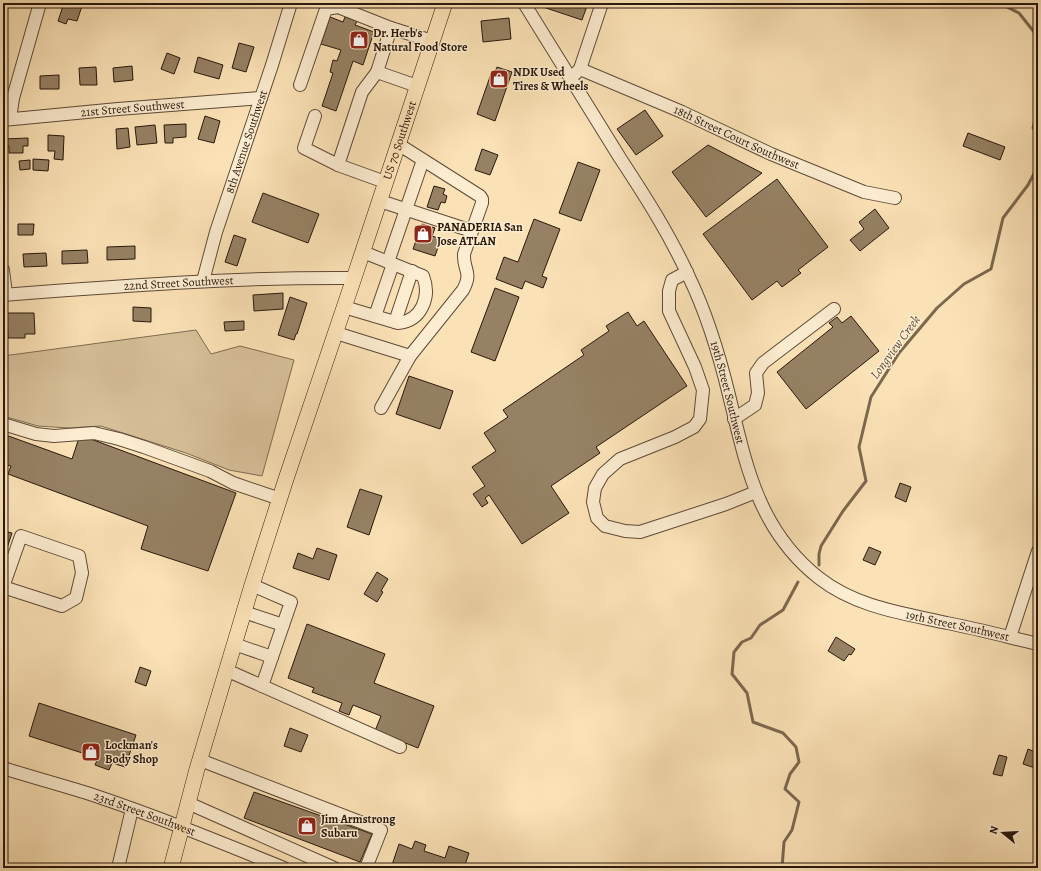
<svg xmlns="http://www.w3.org/2000/svg" width="1041" height="871" font-family="Alegreya,serif">
  <rect width="100%" height="100%" fill="#fbe2b6"/>
  <filter id="stains"><feTurbulence type="fractalNoise" baseFrequency=".005" numOctaves="4"/><feColorMatrix values="0 0 0 0 .2 0 0 0 0 .09 0 0 0 0 .02 0 0 0 .5 -.17"/></filter>
  <radialGradient id="worn" r=".72"><stop offset=".6" stop-color="#630" stop-opacity="0"/><stop offset="1" stop-color="#630" stop-opacity=".3"/></radialGradient>
  <!-- green -->
  <path fill="#d7c099" stroke="#806c52" d="M196,330L211,354L240,346L294,360L262,476L229,470L186,453L101,426L69,428L38,426L3,416V356Z"/>
  <g fill="none" stroke-linecap="round" stroke-linejoin="round">
    <!-- stream -->
    <path stroke="#7c684f" stroke-width="3" d="M999,3L1019,13L1038,37
      M1038,96L1036,116L1033,128L1038,132
      M819,565V554L821,546L843,511L866,481L859,447L871,397L899,353L937,308L964,284L991,269L1003,218L1028,185L1038,166
      M782,868L784,842L792,830L799,802L785,789L790,774L799,762L796,747L783,733L753,722L747,693L732,674L734,652L742,642L751,638L760,625L783,610L798,582"/>
  </g>
  <!-- building -->
  <path fill="#968164" stroke="#29180b" d="M64,3H83L77,21L68,19L66,24L58,21Z
    M244,3H250L249,7L243,5Z
    M544,3H588L582,20L543,7Z
    M330,17L343,22L345,17L357,21L355,25L374,32L363,65L353,61L336,111L322,106L333,73L330,72L333,60L337,61L341,50L321,44Z
    M509,18L511,39L483,42L481,21Z
    M3,22L7,23L3,38Z
    M239,43L254,47L246,72L232,68Z
    M167,53L180,58L174,74L161,69Z
    M198,57L223,65L219,79L194,72Z
    M132,66L133,80L114,82L113,68Z
    M96,67L97,85H80L79,68Z
    M497,67L512,72L495,121L477,114L492,71L495,72Z
    M59,75V89H40V76Z
    M645,110L663,136L636,155L617,129Z
    M205,116L220,121L214,143L198,139Z
    M186,124V137L173,138V143H165L164,125Z
    M155,125L157,143L137,145L135,127Z
    M128,128L130,147L117,149L116,129Z
    M968,133L1005,147L1000,160L963,146Z
    M48,135L64,136L63,160L54,159L55,151H48Z
    M28,138V146H23V153H9V146H4V139Z
    M708,145L762,173L706,217L672,172Z
    M482,149L498,155L490,175L475,170Z
    M33,159L49,160L48,171L33,170Z
    M30,160V169L20,170L19,161Z
    M578,162L600,170L581,221L559,213Z
    M777,179L828,247L798,270L801,273L782,287L777,281L752,300L703,234Z
    M434,186L445,189L443,194L447,196L445,203L441,202L438,210L427,207Z
    M263,193L319,214L308,243L252,222Z
    M875,209L889,228L860,251L850,240L864,229L859,222Z
    M534,219L560,229L542,276L547,278L543,288L525,281L522,289L496,279L504,257L518,262Z
    M18,224H34L33,235H18Z
    M422,224L435,228L432,236L441,239L435,256L413,249Z
    M234,235L246,239L237,266L225,262Z
    M135,246V259L107,260V247Z
    M87,250L88,263L62,264V251Z
    M46,253L47,266L24,267L23,254Z
    M495,288L519,297L495,361L471,352Z
    M283,293V309L254,311L253,295Z
    M290,297L307,303L297,334H296L294,340L278,335Z
    M133,307L151,308V322L133,321Z
    M628,312L637,326L644,321L687,386L596,447L600,453L551,486L569,513L522,544L489,495L485,498L488,503L482,507L473,494L485,486L472,467L496,451L484,433L508,417L503,410L584,355L581,350L609,331L606,326Z
    M7,313H34L35,334H25V338H8Z
    M851,316L879,351L806,409L777,372L833,327L829,323L837,317L842,323Z
    M244,321V330L225,331L224,322Z
    M409,376L453,391L440,429L396,414Z
    M3,434L72,459L80,435L236,493L208,571L141,549L148,526L8,474L11,466L3,464Z
    M900,483L911,487L906,502L895,497Z
    M360,489L382,496L369,535L347,527Z
    M3,531L12,533L3,560Z
    M869,547L881,552L875,565L863,560Z
    M317,548L337,555L329,580L293,568L298,553L313,559Z
    M377,572L388,579L381,591L383,592L377,602L364,594Z
    M1038,595V607L1034,606Z
    M307,624L385,654L374,683L434,706L418,748L375,731L381,716L353,705L349,715L339,711L342,703L312,692L314,688L288,678Z
    M836,637L855,649L851,655L849,654L844,661L828,651Z
    M140,667L151,671L146,686L135,682Z
    M39,703L136,735L125,767L112,763L109,770L95,765L98,758L29,736Z
    M290,728L308,735L301,752L284,746Z
    M1028,749L1038,753V769L1023,764Z
    M999,755L1007,757L1002,776L993,774Z
    M254,792L372,834L360,862L244,818Z
    M415,841L426,845L424,851L445,858L449,846L469,853L464,868H391L399,844L412,849Z"/>
  <g fill="none" stroke-linecap="round" stroke-linejoin="round">
    <!-- minor casing -->
    <g stroke="#5e4a36" stroke-width="14">
      <g id="minor">
        <path id="s1" d="M524,3C556,55 588,106 620,158C645,196 670,235 689,277C707,314 719,354 729,395C746,465 758,530 819,578C856,607 902,613 947,623C978,629 1008,637 1038,644"/>
        <path id="s2" d="M580,69L682,112L771,154L864,192L895,198"/>
        <path d="M377,72L391,28L432,41"/>
        <path d="M575,74L580,69L602,3"/>
        <path d="M300,85L326,9L338,7L391,28"/>
        <path d="M315,116L304,148L338,165"/>
        <path d="M10,119L13,98L40,3"/>
        <path id="s3" d="M3,120L118,109L261,98"/>
        <path d="M398,144L480,196L482,199V203L464,254C463,271 473,271 463,290L410,356"/>
        <path d="M385,182L338,165L362,92L377,72L417,86"/>
        <path d="M380,201L472,231"/>
        <path d="M388,262L423,160"/>
        <path d="M3,270L6,294"/>
        <path d="M687,272L672,280L669,291V311L695,367L703,390L700,419L694,427L675,437L620,459L603,474L595,488L593,502L597,518L605,526L625,531L640,532L726,504L756,492"/>
        <path id="s4" d="M203,281L216,232L272,65L291,3"/>
        <path id="s5" d="M3,295C120,286 237,277 354,278"/>
        <path d="M344,307L398,323C422,321 431,296 423,276L363,252"/>
        <path d="M375,316L393,264"/>
        <path d="M395,322L412,271"/>
        <path d="M336,333L410,356L381,408"/>
        <path d="M734,419L755,405L758,393L756,373L763,363L834,309"/>
        <path d="M3,424L36,434L54,436L94,433L119,439L144,447L210,471L233,483L280,499"/>
        <path d="M252,585L291,602L262,686"/>
        <path d="M3,587L62,606L76,598L82,573L79,556L21,536L3,587"/>
        <path d="M244,612L283,625"/>
        <path d="M1010,637L1038,551"/>
        <path d="M234,644L272,657"/>
        <path d="M226,670L400,747"/>
        <path d="M200,760L381,830L366,868"/>
        <path id="s6" d="M3,768C32,777 61,785 90,794C156,816 220,842 284,868"/>
        <path d="M188,803L334,868"/>
        <path d="M118,868L132,809"/>
      </g>
    </g>
    <!-- major casing -->
    <g stroke="#29180b" stroke-width="16">
      <g id="major">
        <path id="s7" d="M171,868L197,769L252,585L286,479L354,278L445,3"/>
      </g>
    </g>
    <!-- minor -->
    <use href="#minor" stroke="#fcecd0" stroke-width="12"/>
    <!-- major -->
    <use href="#major" stroke="#fbe2b6" stroke-width="15"/>
  </g>
  <!-- icons -->
  <defs>
    <g id="shop-square" transform="scale(1)"><rect x="-9" y="-9" width="18" height="18" rx="4" fill="#8f2418" stroke="#fcecd0"/><path d="M-5-2.5h2.3a2.7 3.5 0 0 1 5.4 0H5L5.5 6h-11ZM-1.5-2.5h3a1.5 2.3 0 0 0-3 0Z" fill="#fff"/></g>
  </defs>
  <g fill-rule="evenodd">
    <use href="#shop-square" x="359" y="40"/>
    <use href="#shop-square" x="499" y="79"/>
    <use href="#shop-square" x="423" y="234"/>
    <use href="#shop-square" x="91" y="752"/>
    <use href="#shop-square" x="307" y="826"/>
  </g>
  <g text-anchor="middle" dominant-baseline="central" stroke-width="3" stroke-linejoin="round" paint-order="stroke">
    <!-- poi labels -->
    <g font-size="12" font-weight="bold" fill="#29180b" stroke="#fcecd0" text-anchor="start">
      <text x="373" y="33">Dr. Herb's<tspan x="373" dy="14">Natural Food Store</tspan></text>
      <text x="513" y="72">NDK Used<tspan x="513" dy="14">Tires &amp; Wheels</tspan></text>
      <text x="437" y="227">PANADERIA San<tspan x="437" dy="14">Jose ATLAN</tspan></text>
      <text x="105" y="745">Lockman's<tspan x="105" dy="14">Body Shop</tspan></text>
      <text x="321" y="819">Jim Armstrong<tspan x="321" dy="14">Subaru</tspan></text>
    </g>
    <!-- street labels -->
    <g font-size="12" fill="#29180b" stroke="#fcecd0">
      <text stroke="none"><textPath href="#s3" startOffset="130">21st Street Southwest</textPath></text>
      <text stroke="none"><textPath href="#s2" startOffset="171">18th Street Court Southwest</textPath></text>
      <text stroke="none"><textPath href="#s7" startOffset="763">US 70 Southwest</textPath></text>
      <text stroke="none"><textPath href="#s4" startOffset="146">8th Avenue Southwest</textPath></text>
      <text stroke="none"><textPath href="#s5" startOffset="176">22nd Street Southwest</textPath></text>
      <text stroke="none"><textPath href="#s1" startOffset="442">19th Street Southwest</textPath></text>
      <text stroke="none"><textPath href="#s1" startOffset="801">19th Street Southwest</textPath></text>
      <text stroke="none"><textPath href="#s6" startOffset="149">23rd Street Southwest</textPath></text>
    </g>
    <!-- water labels -->
    <g font-size="13" font-style="italic" fill="#614d38" stroke="#fcecd0">
      <text transform="translate(895 347) rotate(-54)">Longview Creek</text>
    </g>
  </g>
  <!-- margin -->
  <rect width="1041" height="871" fill="none" stroke="#fbe2b6" stroke-width="16"/>
  <rect x="4" y="4" width="1033" height="863" fill="none" stroke="#29180b" stroke-width="2"/>
  <rect x="8" y="8" width="1025" height="855" fill="none" stroke="#29180b"/>
  <!-- north arrow -->
  <g transform="translate(1003 833) rotate(288)" stroke="#fcecd0" stroke-width="3" paint-order="stroke">
  <path d="M0-3L7 15L0 10L-7 15Z" fill="#29180b"/>
  <text y="-6" font-size="11" font-weight="bold" text-anchor="middle" fill="#29180b">N</text>
  </g>
  <rect width="100%" height="100%" filter="url(#stains)"/>
  <rect width="100%" height="100%" fill="url(#worn)"/>
</svg>
